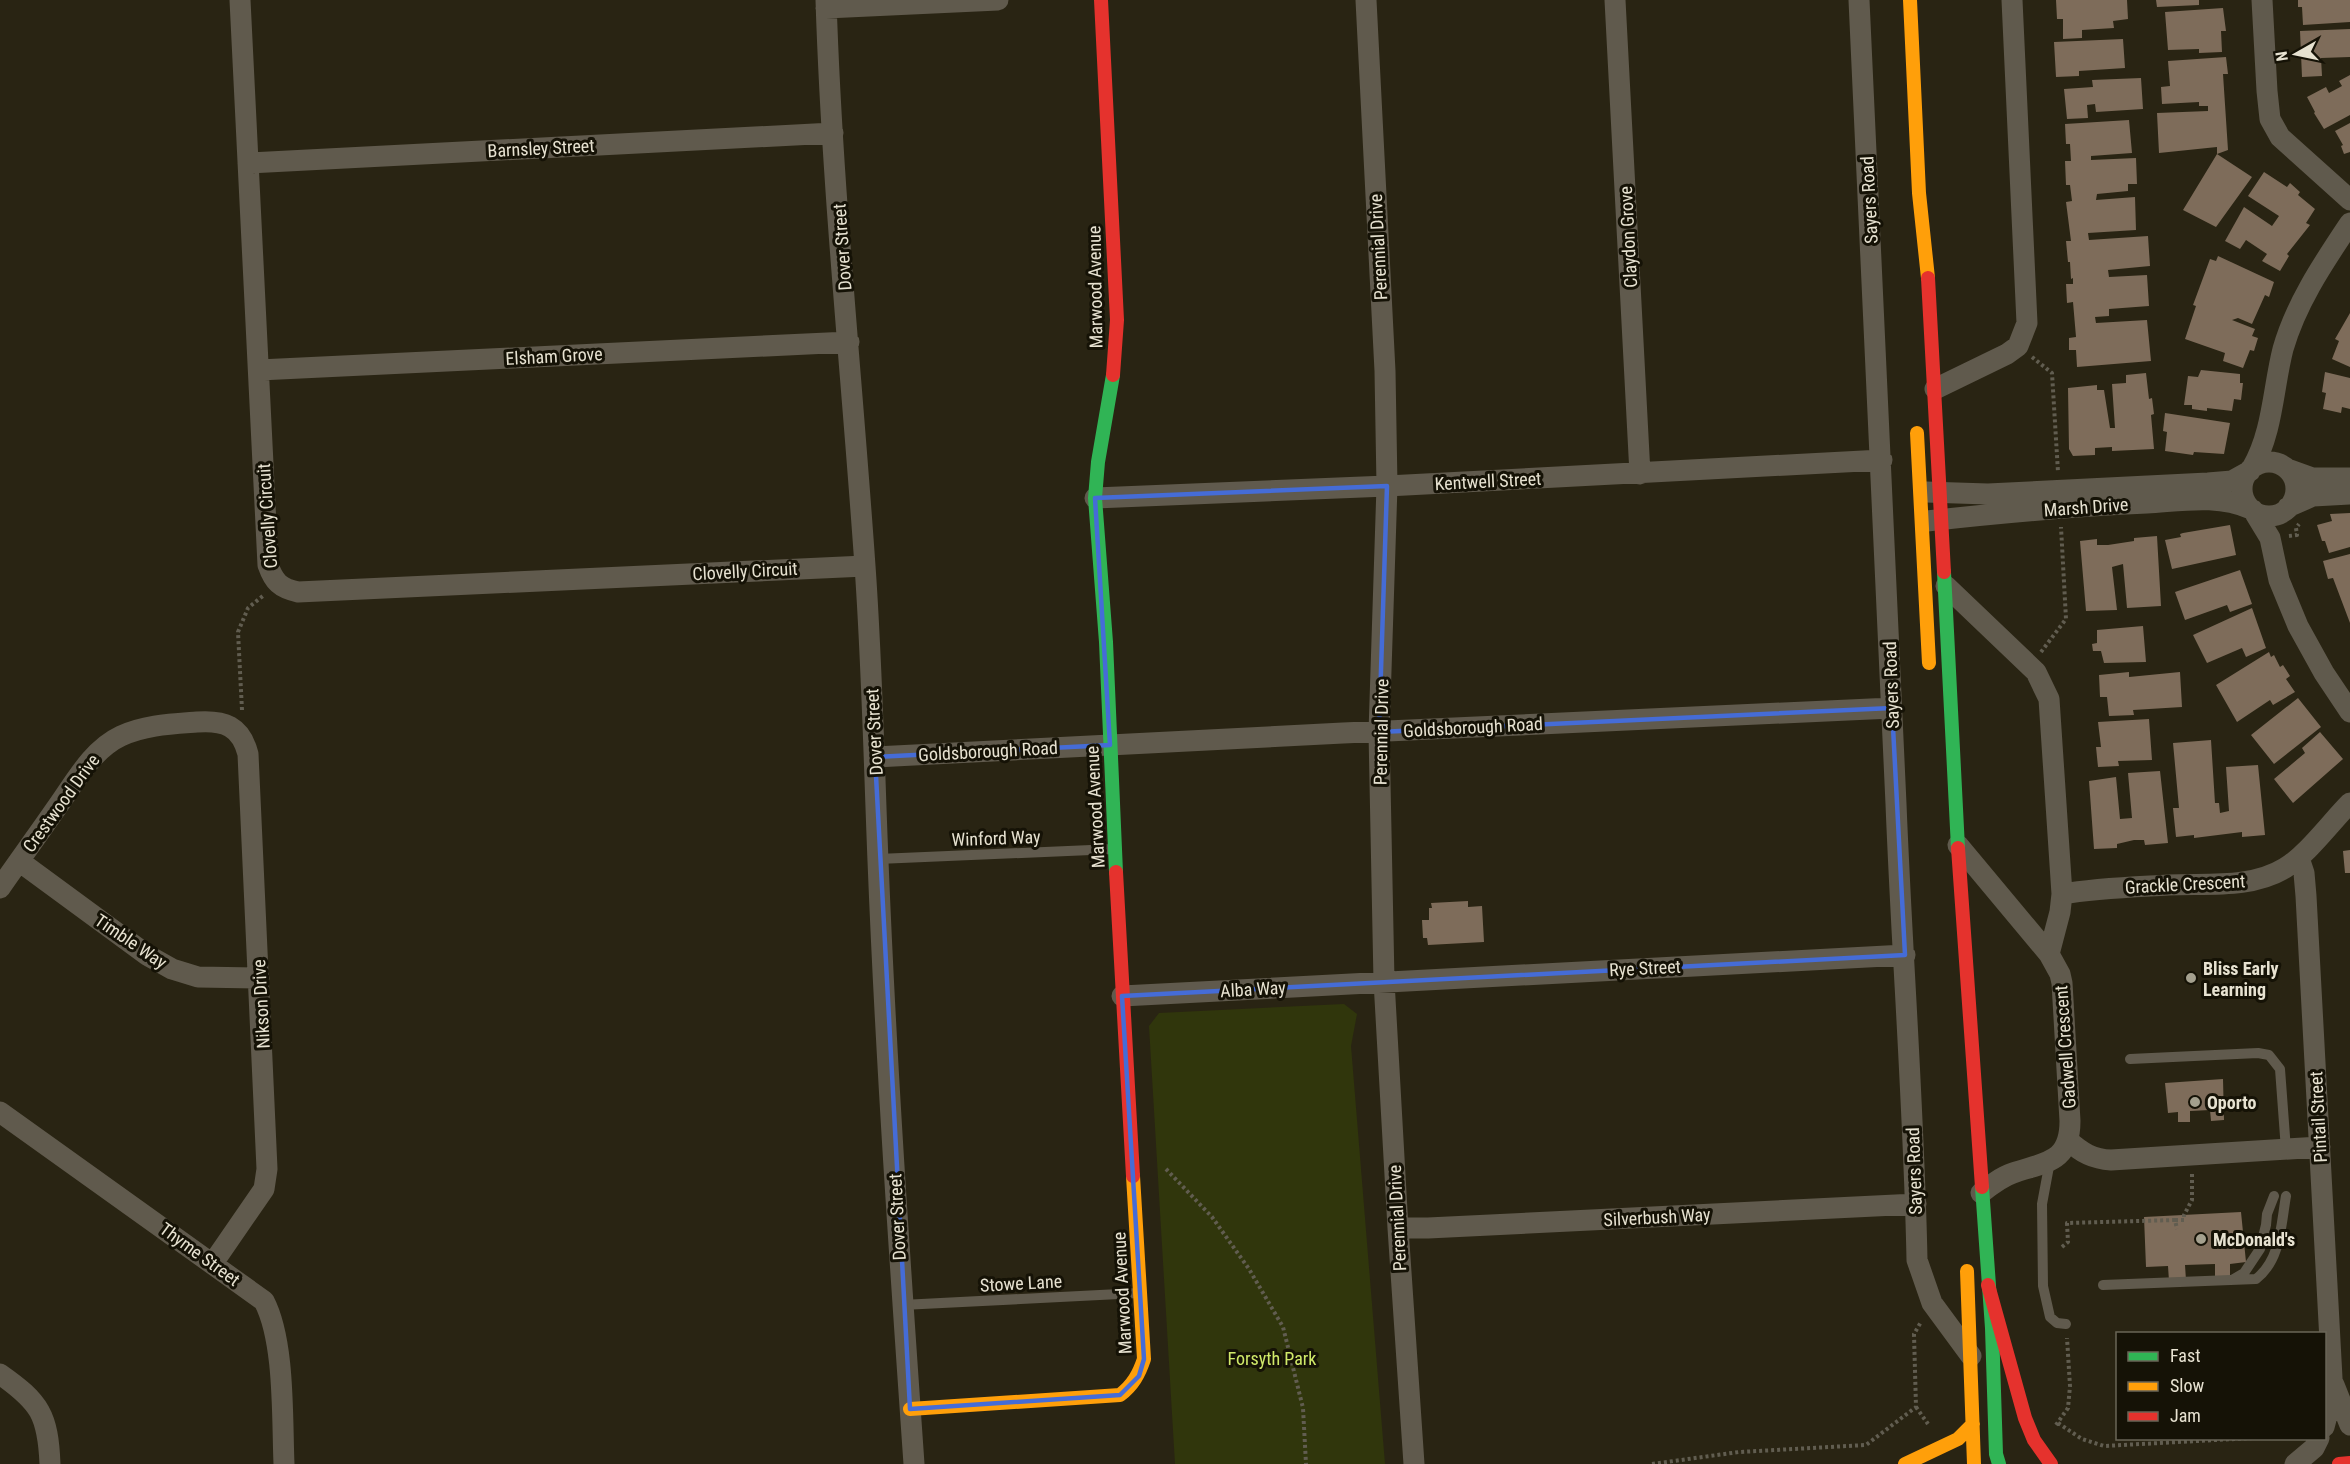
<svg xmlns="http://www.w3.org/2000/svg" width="2350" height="1464" font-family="'Roboto Condensed',sans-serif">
  <rect width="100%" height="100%" fill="#292413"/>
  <!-- green -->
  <path fill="#30360c" d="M1344,1004L1357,1014L1351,1046L1385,1464H1175L1149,1026L1159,1013Z"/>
  <!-- building -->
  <path fill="#7e6c5a" d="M2056,0H2127L2128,19L2113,21L2114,28L2082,30V38L2063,39V19H2057Z
    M2156,0H2199V5L2157,7Z
    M2298,0H2350V22L2303,25L2302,7H2298Z
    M2223,8L2226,31H2221L2222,52L2199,53V49L2168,50L2165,12Z
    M2350,29V57L2321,58L2322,76L2302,77L2300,31Z
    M2123,39L2125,68L2079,71V76L2056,77L2054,42Z
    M2226,57L2228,74H2223L2228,150L2217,154V147L2159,153L2157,113L2208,111V106H2199V102L2162,104L2161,87L2170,86L2168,61Z
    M2350,75V115L2324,129L2314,113L2315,112L2307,97L2326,87L2329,93L2342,86L2339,81Z
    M2141,78L2143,109L2096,112L2095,104L2087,105L2088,118L2067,119L2064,89L2093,87L2092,80Z
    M2129,120L2132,153L2091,156V160L2136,158L2137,184H2128V191L2097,194L2096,200L2135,197L2136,230L2088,233L2089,240L2148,236L2150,266L2108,270L2109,277L2147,275L2149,306L2109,309V316L2095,317L2096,323L2147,320L2151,361L2077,367L2076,350H2069V338L2076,337L2073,302L2067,303L2066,284H2073V278L2071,279L2070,262H2068L2066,241H2071L2066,202L2072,201L2070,185H2066L2065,161H2071L2070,144H2066L2065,124Z
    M2350,123V152L2344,154L2341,146L2343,145L2335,131Z
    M2217,154L2252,177L2216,227L2183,210Z
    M2264,172L2287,187L2290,183L2300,192L2298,195L2315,209L2306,223L2310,225L2287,254L2289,256L2280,271L2262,261L2267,254L2246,240L2240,249L2225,241L2244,207L2272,226L2279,216L2248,196Z
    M2218,256L2274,282L2269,297L2265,295L2252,324L2238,318L2232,320L2255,329L2252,336L2258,338L2254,351L2250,350L2243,368L2223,361L2225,353L2185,339L2196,306L2193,305L2210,259L2216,261Z
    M2350,313V367L2332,359L2339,341L2335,339Z
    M2201,370L2240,374V383H2243L2241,400L2234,399L2232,411L2207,408V411L2192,409V405H2184L2188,376L2198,377Z
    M2325,372L2350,378V409L2342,407L2341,413L2323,409L2326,393L2322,392Z
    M2146,373L2149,399L2152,398L2154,414L2151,415L2154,449L2112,451V447L2095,448V455L2073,456L2069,449L2068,388L2097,385V390H2104L2110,428H2115L2112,384L2126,383V375Z
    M2165,413L2230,423L2224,454L2194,452L2193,455L2165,451L2167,432L2163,431Z
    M2350,513V547L2329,553L2325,541H2322L2317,525L2332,521L2330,514Z
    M2230,525L2236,555L2172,569L2165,540L2181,537L2180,534L2183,533Z
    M2157,536L2161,606L2127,608L2123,564L2112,567L2117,610L2086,611L2080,541L2097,539V545H2108L2134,541V538Z
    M2350,554V623L2333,578L2328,579L2323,561Z
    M2240,570L2252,604L2230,612L2227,605L2185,620L2175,592Z
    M2252,608L2266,648L2246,657L2242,648L2207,663L2193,635Z
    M2143,626L2146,662L2104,663L2101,651H2093L2092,644L2097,643V630Z
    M2269,652L2271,657L2274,655L2280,667L2283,665L2290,676L2286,679L2295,692L2273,705L2270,700L2237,722L2216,685Z
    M2129,672V677L2180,672L2182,707L2133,710L2134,715L2109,716L2107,697H2100L2099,675Z
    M2298,698L2321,727L2274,764L2251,735Z
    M2149,719L2152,760L2118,761L2119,766L2098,767L2096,747H2101L2098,722Z
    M2320,732L2343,759L2293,803L2274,779L2305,753L2302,748Z
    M2211,740L2215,803H2219L2220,813L2229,811L2226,767L2258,765L2265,835L2242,837V832L2194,838V835L2176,837L2173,808H2179L2173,743Z
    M2160,771L2168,843L2145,845L2144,840H2134L2117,844V848L2094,849L2089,781L2116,777L2120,819L2132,818L2128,773Z
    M2350,850V873H2345L2343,851Z
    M1468,901V907L1482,906L1484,942L1428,945L1427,938H1423L1422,920H1429V908H1432L1431,903Z
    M2223,1079L2224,1120L2211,1121L2210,1110L2190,1111V1122H2178V1112L2168,1113L2165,1083Z
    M2241,1212L2246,1262L2230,1264V1279H2215V1264L2185,1265L2186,1280L2169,1281L2168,1266L2146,1267L2144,1217Z"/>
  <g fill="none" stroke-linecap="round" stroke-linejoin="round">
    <!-- path -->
    <path stroke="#615d50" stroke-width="4" stroke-dasharray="3 3" stroke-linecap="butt" d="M2032,357L2052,373L2058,472
      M2289,536L2297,535L2296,528L2299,524
      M2041,652L2066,619L2061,527
      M242,710L238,632L248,608L264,595
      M1166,1169L1212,1217L1249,1269L1283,1327L1303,1408L1306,1464
      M2175,1220H2184V1215L2192,1200V1173
      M2062,1247L2068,1242L2067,1223L2175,1220L2177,1229
      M1916,1407L1928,1424
      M2058,1423L2082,1439L2104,1446L2253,1438
      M2056,1425L2068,1408L2070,1386L2067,1338
      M1652,1464L1739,1452L1866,1445L1916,1407L1914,1334L1921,1322"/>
    <!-- lane -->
    <path stroke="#605a4d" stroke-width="10" d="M878,859L1114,849
      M2130,1059L2258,1053L2269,1055L2280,1069L2286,1150
      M2050,1161L2042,1204L2043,1286L2050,1317L2057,1323L2066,1324
      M2232,1280L2244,1273L2260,1249L2266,1225L2267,1214L2274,1196
      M2103,1285L2256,1279C2281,1260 2281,1224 2286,1196
      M902,1305L1139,1293"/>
    <!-- street -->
    <path stroke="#605a4d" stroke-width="21" d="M240,0L268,565C274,582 280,588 298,592L865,566
      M826,0C832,189 852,378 865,566C872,664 874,762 878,861C886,1062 900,1263 914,1464
      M1366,0L1385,371L1387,486L1379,732L1384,981L1398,1228L1414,1464
      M1615,0L1640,474
      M1859,0C1872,268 1884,536 1896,804C1902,956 1914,1108 1917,1260L1932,1303L1971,1356
      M2262,0L2267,91L2270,119L2280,137L2350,200
      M826,8L998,0
      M248,163L833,133
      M259,370L849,342
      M1935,389L2007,354L2018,346L2027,323L2012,0
      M2242 489a27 27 0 1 1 54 0a27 27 0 1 1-54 0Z
      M2252,468C2273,432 2273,388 2283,349C2296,303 2324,262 2350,223
      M2287,469L2312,478H2350
      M1926,492L1988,494L2208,483L2232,481L2250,471
      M1095,498L1387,486L1882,460
      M2288,507L2313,496L2350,494
      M2253,510L2270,538L2279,580L2298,626L2324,673L2350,712
      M1927,521C2000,513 2074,506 2147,503C2182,501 2218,494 2251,509
      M1946,586L2036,672L2049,699L2062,894L2060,912L2049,954
      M875,757L1343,733L1892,708
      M1958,845L2049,954L2060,974L2062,983L2070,1121C2070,1163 2045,1162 2013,1173C2001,1177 1991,1185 1981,1193
      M2299,858L2304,873L2306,896L2332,1378L2330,1404L2324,1427
      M19,861L147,955L172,969L198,977L259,978
      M0,888C18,862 37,836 55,810C74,784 91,750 121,736C145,725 171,724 197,722C224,720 241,726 248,754L267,1169L264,1189L213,1263
      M2062,894C2097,888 2133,887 2168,885C2206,883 2251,889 2285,868C2307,855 2331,822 2350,803
      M1122,996L1905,955
      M0,1112L264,1301C285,1341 282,1418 284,1464
      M2069,1141C2082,1153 2093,1159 2111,1160L2320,1147
      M1398,1228H1428L1916,1204
      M0,1374C40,1402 48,1415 50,1464
      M2334,1385L2350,1425
      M2295,1464L2314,1448L2319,1438"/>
    <!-- fast -->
    <path stroke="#30b455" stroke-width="14" d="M1113,375L1098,462L1095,498L1106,642L1116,872
      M1944,572L1958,848
      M1982,1187L1992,1328L1996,1454L1999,1464"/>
    <!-- slow -->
    <path stroke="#ff9f0a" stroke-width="14" d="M1910,0L1919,193L1928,278
      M1917,433L1929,663
      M1967,1271L1974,1464
      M910,1409L1120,1395C1133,1385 1139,1374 1144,1359L1133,1176
      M1905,1464L1958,1439L1973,1424"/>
    <!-- jam -->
    <path stroke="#e5322d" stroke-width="14" d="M1101,0L1117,320L1113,375
      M1928,278L1944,572
      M1958,848L1982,1187
      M1116,872L1133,1176
      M1988,1285L2025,1418L2034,1440L2051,1464
      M2339,1464L2350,1463"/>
  </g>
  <!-- marked area -->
  <path fill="none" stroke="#456cd7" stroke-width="4.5" stroke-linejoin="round" d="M1387,486L1379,732L1892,708L1905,955L1122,996L1144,1359L1139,1376L1120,1395L910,1409L875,757L1110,745L1095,498Z"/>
  <!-- markers -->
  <g fill="#a4a08e" stroke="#151206" stroke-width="2">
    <circle cx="2191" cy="978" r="6"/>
    <circle cx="2195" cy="1102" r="6"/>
    <circle cx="2201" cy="1239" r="6"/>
  </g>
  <g text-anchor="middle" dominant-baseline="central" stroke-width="6" stroke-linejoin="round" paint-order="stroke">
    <!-- street labels -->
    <g font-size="18" fill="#e7e2d1" stroke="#151206">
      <text transform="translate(541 148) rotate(-3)">Barnsley Street</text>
      <text transform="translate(1869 200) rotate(-93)">Sayers Road</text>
      <text transform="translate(1628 237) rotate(-93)">Claydon Grove</text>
      <text transform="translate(842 247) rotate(-94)">Dover Street</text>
      <text transform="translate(1378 247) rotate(-93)">Perennial Drive</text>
      <text transform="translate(1095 287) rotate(-91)">Marwood Avenue</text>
      <text transform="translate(554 356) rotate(-3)">Elsham Grove</text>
      <text transform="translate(1488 481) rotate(-3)">Kentwell Street</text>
      <text transform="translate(2086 507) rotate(-4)">Marsh Drive</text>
      <text transform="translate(267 516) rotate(-94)">Clovelly Circuit</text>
      <text transform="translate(745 571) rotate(-3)">Clovelly Circuit</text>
      <text transform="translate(1891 685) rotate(-92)">Sayers Road</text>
      <text transform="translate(1473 727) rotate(-3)">Goldsborough Road</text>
      <text transform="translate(874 732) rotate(-93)">Dover Street</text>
      <text transform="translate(1381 732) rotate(-89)">Perennial Drive</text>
      <text transform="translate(988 751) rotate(-3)">Goldsborough Road</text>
      <text transform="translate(61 803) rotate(-54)">Crestwood Drive</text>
      <text transform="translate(1095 807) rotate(-93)">Marwood Avenue</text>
      <text transform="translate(996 838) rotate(-2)">Winford Way</text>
      <text transform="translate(2185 884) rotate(-3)">Grackle Crescent</text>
      <text transform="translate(131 941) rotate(34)">Timble Way</text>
      <text transform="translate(1645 968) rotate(-3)">Rye Street</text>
      <text transform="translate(1253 989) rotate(-3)">Alba Way</text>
      <text transform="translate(261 1004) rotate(-93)">Nikson Drive</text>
      <text transform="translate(2065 1047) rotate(-94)">Gadwell Crescent</text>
      <text transform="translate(2318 1117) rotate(-93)">Pintail Street</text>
      <text transform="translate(1914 1171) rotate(-92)">Sayers Road</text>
      <text transform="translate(897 1217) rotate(-93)">Dover Street</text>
      <text transform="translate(1657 1217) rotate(-3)">Silverbush Way</text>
      <text transform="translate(1397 1218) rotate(-93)">Perennial Drive</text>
      <text transform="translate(200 1254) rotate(36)">Thyme Street</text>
      <text transform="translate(1021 1283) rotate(-3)">Stowe Lane</text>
      <text transform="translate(1122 1293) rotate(-93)">Marwood Avenue</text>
    </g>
    <!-- poi labels -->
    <g font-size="18" font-weight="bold" fill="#e7e2d1" stroke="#151206" text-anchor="start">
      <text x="2203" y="968">Bliss Early<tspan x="2203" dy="21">Learning</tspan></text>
      <text x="2207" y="1102">Oporto</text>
      <text x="2213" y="1239">McDonald's</text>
    </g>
    <!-- park labels -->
    <g font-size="18" fill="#d0e969" stroke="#151206">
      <text x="1272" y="1358">Forsyth Park</text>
    </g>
  </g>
  <!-- legend -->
  <rect x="2116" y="1332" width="210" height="108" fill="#151206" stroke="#696557" stroke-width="1.5"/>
  <rect x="2128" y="1352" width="30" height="9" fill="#30b455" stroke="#696557" stroke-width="1.5"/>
  <text x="2170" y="1362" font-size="18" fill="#e7e2d1">Fast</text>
  <rect x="2128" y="1382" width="30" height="9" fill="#ff9f0a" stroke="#696557" stroke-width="1.5"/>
  <text x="2170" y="1392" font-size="18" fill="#e7e2d1">Slow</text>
  <rect x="2128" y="1412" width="30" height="9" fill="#e5322d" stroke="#696557" stroke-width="1.5"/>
  <text x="2170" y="1422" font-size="18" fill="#e7e2d1">Jam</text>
  <!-- north arrow -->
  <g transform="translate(2296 54) rotate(261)" stroke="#151206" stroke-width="4.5" paint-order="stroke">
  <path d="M0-4.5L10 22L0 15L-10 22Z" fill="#e7e2d1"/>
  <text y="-9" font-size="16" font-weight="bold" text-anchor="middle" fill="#e7e2d1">N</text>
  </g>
</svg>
